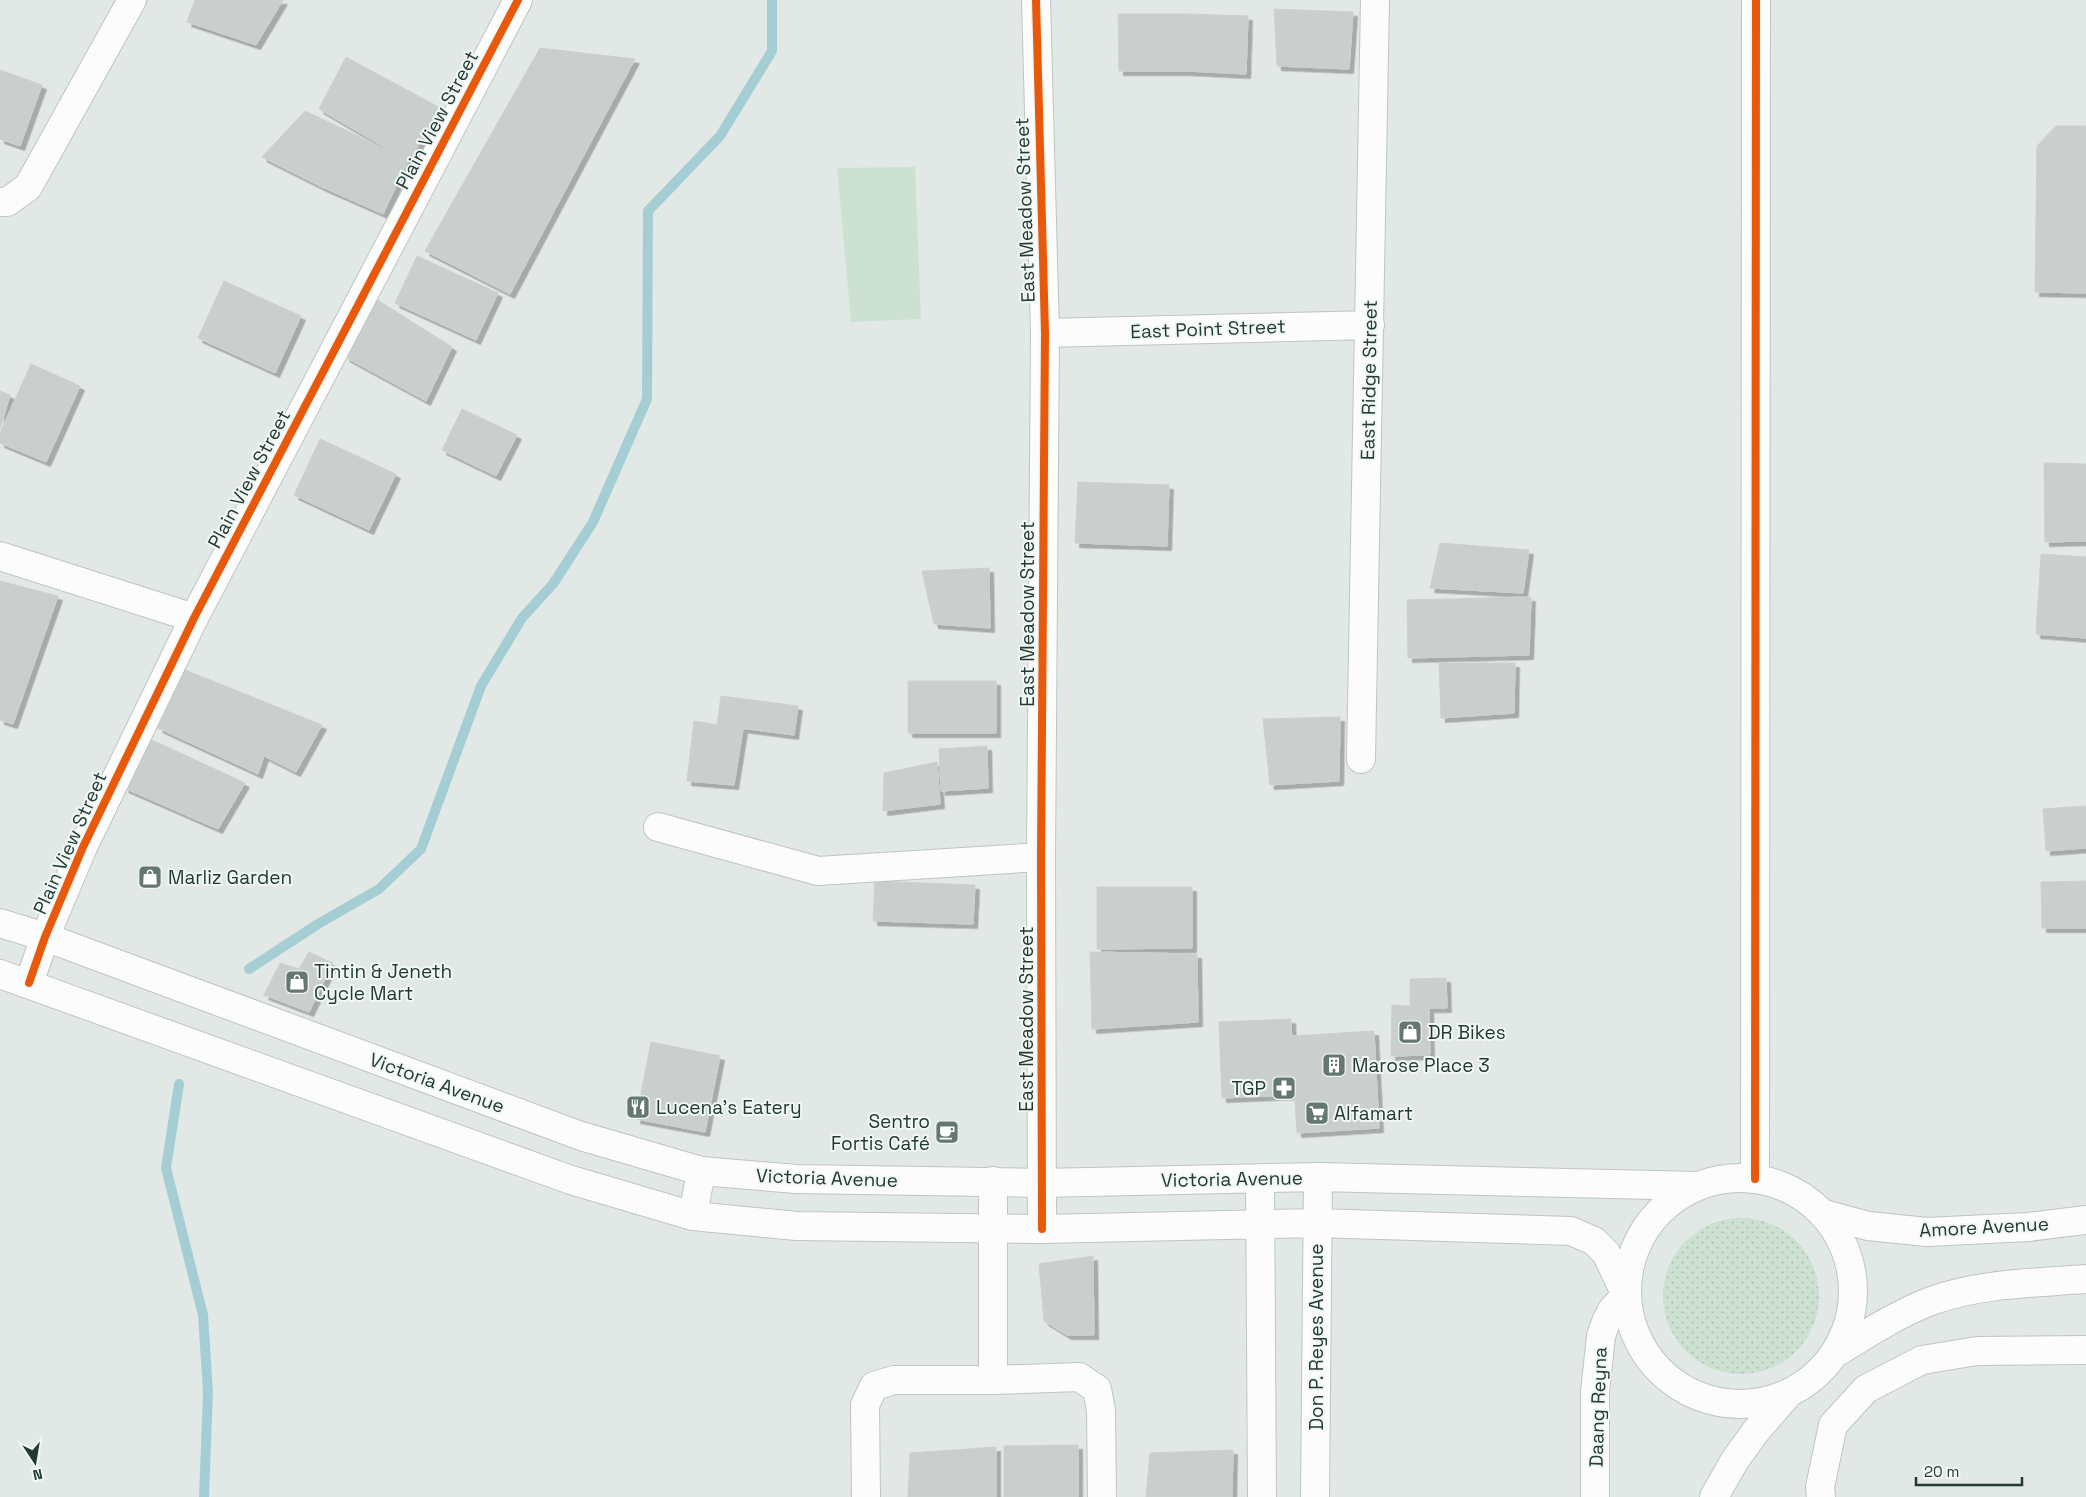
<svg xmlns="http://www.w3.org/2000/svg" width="2086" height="1497" font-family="'Space Grotesk',sans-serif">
  <defs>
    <pattern id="grass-dots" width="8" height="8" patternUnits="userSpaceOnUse" patternTransform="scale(1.25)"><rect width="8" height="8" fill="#cce1d2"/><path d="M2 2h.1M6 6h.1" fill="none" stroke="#afc2b5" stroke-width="1.8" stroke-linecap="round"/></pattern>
    <filter id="shadow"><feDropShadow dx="4.5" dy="4.5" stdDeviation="0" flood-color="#0004"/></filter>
  </defs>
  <rect width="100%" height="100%" fill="#e2e8e5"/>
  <!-- grass -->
  <path fill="url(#grass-dots)" d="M1663 1296a78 78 0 1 1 156 0a78 78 0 1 1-156 0Z"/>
  <!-- pitch -->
  <path fill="#cce1d2" d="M915,167L921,319L851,322L837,168Z"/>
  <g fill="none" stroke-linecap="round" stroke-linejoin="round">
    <!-- stream -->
    <path stroke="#a5ced4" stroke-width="10" d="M249,969L318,924L379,889L421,849L481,686L522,618L553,584L593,522L647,399L648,211L720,136L772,51V0
      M179,1084L166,1168L203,1315L208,1392L204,1497"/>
  </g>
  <!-- building -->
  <path fill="#cacfcd" stroke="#cbd1ce" filter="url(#shadow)" d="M195,0H283L256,45L187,22Z
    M1274,9L1353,12L1349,69L1277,66Z
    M1118,14H1188L1186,71H1119Z
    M1188,14L1248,16L1246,74L1186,71Z
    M540,48L635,59L510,294L425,251Z
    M346,57L442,109L408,161L319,109Z
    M0,70L42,85L20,146L0,139Z
    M305,111L350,132L322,187L262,157Z
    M2056,126H2086V293L2035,292L2037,146Z
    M350,132L408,161L383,214L322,187Z
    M417,256L498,293L476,340L395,303Z
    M224,281L301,316L275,373L198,338Z
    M376,299L452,347L426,401L345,357Z
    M31,364L80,386L46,462L0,443V433Z
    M0,391L10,395L0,429Z
    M462,409L517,435L496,476L442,450Z
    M320,439L396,474L369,530L294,495Z
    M2044,463L2086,464V541L2045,542Z
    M1078,482L1169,485L1167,546L1075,543Z
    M1440,543L1529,550L1523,593L1430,588Z
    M2041,554L2086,557V638L2036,634Z
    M989,568L990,628L934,624L922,571Z
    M0,581L58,596L13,724L0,720Z
    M1531,597L1529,655L1408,658L1407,600Z
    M1439,663H1515L1514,713L1441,718Z
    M185,670L322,725L296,772L264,756L258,774L158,728Z
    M908,681H996V733H908Z
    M721,696L798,706L794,735L717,725Z
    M1340,717L1339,781L1270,785L1263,719Z
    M694,721L743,729L734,785L687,781Z
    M152,740L245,783L218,829L124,788Z
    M987,746L988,788L941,791L939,749Z
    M937,762L940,804L883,811L884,773Z
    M2086,806V848L2046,851L2043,809Z
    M875,881L975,885L973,924L873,921Z
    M2086,881V928H2042L2041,882Z
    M1097,887H1192V948L1097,949Z
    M309,952L333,963L309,1012L264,995L280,963L299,969Z
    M1090,952L1197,954L1198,1022L1092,1029Z
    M1446,978L1447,1008H1429L1430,1055L1391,1056L1392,1005L1410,1006V979Z
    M1291,1019L1294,1095L1222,1098L1219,1022Z
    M1374,1031L1379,1128L1297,1133L1291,1036Z
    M651,1042L720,1056L705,1132L636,1119Z
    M1093,1256L1094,1335H1067L1044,1321L1039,1264Z
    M1078,1445V1497H1004V1446Z
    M996,1447V1497H908L910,1453Z
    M1233,1450L1232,1497H1146L1150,1453Z"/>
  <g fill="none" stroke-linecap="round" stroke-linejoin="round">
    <!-- street casing -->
    <g stroke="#bfc5c2" stroke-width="30">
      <path id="street" d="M1036,0L1045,333L1041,857L1042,1229
        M0,202H7L28,187L132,0
        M1045,333L1370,325
        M0,556L194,618
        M1361,759L1375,0
        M658,827L818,871L1041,857
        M29,983L45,937L83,847L194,618L518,0
        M1755,1179L1756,0
        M993,1181V1380
        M866,1497L865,1405L874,1386L894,1380H993L1079,1377L1097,1389L1101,1410L1102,1497
        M1821,1497L1820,1487L1833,1425L1866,1389L1922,1360L1977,1351L2086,1350"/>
    </g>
    <!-- secondary casing -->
    <g stroke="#bfc5c3" stroke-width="30">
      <path id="secondary" d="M0,923L45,937L581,1136L701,1171L796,1179L1042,1183L1318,1177L1697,1186
        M0,974L571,1180L693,1216L797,1226L1042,1229L1316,1223L1571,1231L1594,1241L1606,1253L1626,1295L1612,1310L1606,1322L1601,1336L1595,1392V1497
        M1260,1178L1262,1497
        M1627 1291a113 113 0 1 1 226 0a113 113 0 1 1-226 0Z
        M1824,1214L1868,1226L1927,1232L2028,1227L2086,1220
        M693,1216L701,1171
        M1834,1354C1865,1335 1897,1314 1931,1301C1980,1283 2035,1283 2086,1279
        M1315,1497L1318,1177
        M1714,1497L1735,1460L1756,1431L1789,1393"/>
    </g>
    <!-- street -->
    <use href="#street" stroke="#fbfcfb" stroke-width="28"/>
    <!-- secondary -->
    <use href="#secondary" stroke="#fbfcfb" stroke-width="28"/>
    <!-- cycleway casing -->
    <g stroke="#f1f7f4" stroke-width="11">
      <path id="cycleway" d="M1036,0L1045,333L1041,857L1042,1229
        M29,983L45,937L83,847L194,618L518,0
        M1755,1179L1756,0"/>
    </g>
    <!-- cycleway -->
    <use href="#cycleway" stroke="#e8590c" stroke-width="8"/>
  </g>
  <!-- icons -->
  <defs>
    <g id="shop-square" transform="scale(1.25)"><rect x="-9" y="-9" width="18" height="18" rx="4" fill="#657771" stroke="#f1f7f4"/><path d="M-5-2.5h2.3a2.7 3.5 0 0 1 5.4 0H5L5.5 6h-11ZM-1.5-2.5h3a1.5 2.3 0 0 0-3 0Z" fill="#fff"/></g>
    <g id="building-square" transform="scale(1.25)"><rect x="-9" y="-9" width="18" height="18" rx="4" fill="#657771" stroke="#f1f7f4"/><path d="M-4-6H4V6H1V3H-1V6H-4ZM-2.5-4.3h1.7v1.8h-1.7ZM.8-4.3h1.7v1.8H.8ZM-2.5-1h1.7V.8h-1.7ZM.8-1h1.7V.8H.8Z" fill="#fff"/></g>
    <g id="pharmacy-square" transform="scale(1.25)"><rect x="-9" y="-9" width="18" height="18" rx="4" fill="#657771" stroke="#f1f7f4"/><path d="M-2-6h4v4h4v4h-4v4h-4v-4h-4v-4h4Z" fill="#fff"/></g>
    <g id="restaurant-square" transform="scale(1.25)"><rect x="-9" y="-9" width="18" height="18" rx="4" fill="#657771" stroke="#f1f7f4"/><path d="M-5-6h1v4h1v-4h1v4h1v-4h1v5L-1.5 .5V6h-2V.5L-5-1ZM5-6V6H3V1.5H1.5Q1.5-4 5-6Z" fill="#fff"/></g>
    <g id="supermarket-square" transform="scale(1.25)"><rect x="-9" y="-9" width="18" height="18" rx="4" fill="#657771" stroke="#f1f7f4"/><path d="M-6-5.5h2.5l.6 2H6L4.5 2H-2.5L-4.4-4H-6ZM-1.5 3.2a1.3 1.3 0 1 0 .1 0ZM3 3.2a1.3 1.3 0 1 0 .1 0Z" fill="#fff"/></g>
    <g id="cafe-square" transform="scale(1.25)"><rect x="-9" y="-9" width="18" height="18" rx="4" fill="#657771" stroke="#f1f7f4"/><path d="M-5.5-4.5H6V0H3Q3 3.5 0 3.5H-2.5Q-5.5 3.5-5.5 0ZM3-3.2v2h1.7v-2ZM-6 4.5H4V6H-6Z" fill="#fff"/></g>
  </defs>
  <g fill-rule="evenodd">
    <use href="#shop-square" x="150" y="877"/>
    <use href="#shop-square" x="297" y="982"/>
    <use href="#shop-square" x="1410" y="1032"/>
    <use href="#building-square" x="1334" y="1065"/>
    <use href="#pharmacy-square" x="1284" y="1088"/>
    <use href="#restaurant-square" x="638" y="1107"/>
    <use href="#supermarket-square" x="1317" y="1113"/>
    <use href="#cafe-square" x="947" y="1132"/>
  </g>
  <g text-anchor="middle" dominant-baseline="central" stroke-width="4" stroke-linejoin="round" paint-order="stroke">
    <!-- street labels -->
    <g font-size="19" fill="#223a33" stroke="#f1f7f4">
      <text transform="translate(437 120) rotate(-62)">Plain View Street</text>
      <text transform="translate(1025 210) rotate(-92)">East Meadow Street</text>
      <text transform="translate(1208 329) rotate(-2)">East Point Street</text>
      <text transform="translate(1369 380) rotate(-89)">East Ridge Street</text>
      <text transform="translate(249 479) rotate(-62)">Plain View Street</text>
      <text transform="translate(1027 614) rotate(-90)">East Meadow Street</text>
      <text transform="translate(70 843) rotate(-66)">Plain View Street</text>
      <text transform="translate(1026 1019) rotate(-90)">East Meadow Street</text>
      <text transform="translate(437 1083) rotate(20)">Victoria Avenue</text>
      <text transform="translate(827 1178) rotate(2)">Victoria Avenue</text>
      <text transform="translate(1232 1179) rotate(-1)">Victoria Avenue</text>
      <text transform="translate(1984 1227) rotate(-3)">Amore Avenue</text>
      <text transform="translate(1316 1337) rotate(-90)">Don P. Reyes Avenue</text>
      <text transform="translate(1598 1407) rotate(-88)">Daang Reyna</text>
    </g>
    <!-- poi labels -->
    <g font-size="19" fill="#223a33" stroke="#f1f7f4" text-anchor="start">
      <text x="168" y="877">Marliz Garden</text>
      <text x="314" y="971">Tintin &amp; Jeneth<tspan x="314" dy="22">Cycle Mart</tspan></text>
      <text x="1428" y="1032">DR Bikes</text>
      <text x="1352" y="1065">Marose Place 3</text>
      <text x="1266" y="1088" text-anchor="end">TGP</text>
      <text x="656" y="1107">Lucena's Eatery</text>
      <text x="1334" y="1113">Alfamart</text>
      <text x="930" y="1121" text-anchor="end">Sentro<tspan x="930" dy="22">Fortis Café</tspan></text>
    </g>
  </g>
  <!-- north arrow -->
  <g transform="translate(35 1462) rotate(168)" stroke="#f1f7f4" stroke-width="4" paint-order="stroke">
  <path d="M0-4L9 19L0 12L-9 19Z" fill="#223a33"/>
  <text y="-8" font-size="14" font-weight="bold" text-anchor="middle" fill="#223a33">N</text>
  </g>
  <!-- scale -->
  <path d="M1916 1477v8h106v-8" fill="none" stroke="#223a33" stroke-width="2.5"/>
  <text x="1924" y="1477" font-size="15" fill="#223a33" stroke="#f1f7f4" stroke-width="4" paint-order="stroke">20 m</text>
</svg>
